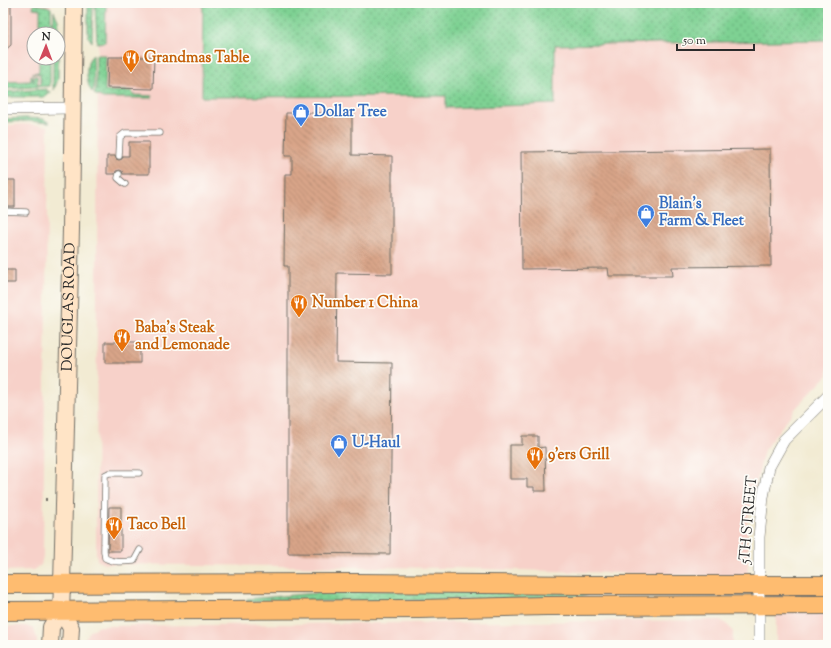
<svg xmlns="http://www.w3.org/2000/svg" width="831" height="648" font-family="'Sorts Mill Goudy',serif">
  <defs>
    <pattern id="grass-dots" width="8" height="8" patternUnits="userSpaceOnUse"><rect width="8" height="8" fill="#7ed193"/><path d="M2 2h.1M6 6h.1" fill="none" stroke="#67aa78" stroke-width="1.8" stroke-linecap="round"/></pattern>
    <pattern id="building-back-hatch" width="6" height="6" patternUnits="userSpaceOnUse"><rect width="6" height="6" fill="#d9a589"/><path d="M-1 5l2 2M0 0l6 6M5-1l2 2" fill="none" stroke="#b08770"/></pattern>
  </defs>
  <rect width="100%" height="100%" fill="#fdfcf7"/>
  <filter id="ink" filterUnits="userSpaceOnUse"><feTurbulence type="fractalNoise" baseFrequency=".025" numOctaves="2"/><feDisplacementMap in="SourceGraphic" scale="8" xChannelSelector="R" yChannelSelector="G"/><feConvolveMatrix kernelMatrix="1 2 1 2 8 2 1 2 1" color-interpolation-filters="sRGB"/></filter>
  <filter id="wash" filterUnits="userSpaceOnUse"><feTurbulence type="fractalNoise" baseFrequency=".012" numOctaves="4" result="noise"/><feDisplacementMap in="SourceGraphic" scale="16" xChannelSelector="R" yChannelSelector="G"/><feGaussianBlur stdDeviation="0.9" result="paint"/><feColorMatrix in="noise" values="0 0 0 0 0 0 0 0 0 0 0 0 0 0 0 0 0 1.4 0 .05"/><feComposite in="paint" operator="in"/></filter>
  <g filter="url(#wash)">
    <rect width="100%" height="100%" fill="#f2ebd3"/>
    <!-- built -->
    <path fill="#f7d1c9" d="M3,3H51L50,34H34V58H50L49,85L3,88Z
      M98,3H203L202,97L446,96L447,108L555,104L554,45L828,40V375L795,409L764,450L747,522L748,577L454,568L104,564L97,560L96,551Z
      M23,124L48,126L43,556L41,565L33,570L3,571V126Z
      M776,609H828V645H776Z
      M720,620L727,624L733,632V645H84L85,638L90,631L99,626Z
      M3,626H26L34,629L37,639V645H3Z"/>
    <!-- grass -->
    <path fill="url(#grass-dots)" stroke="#547e5f" d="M88,3H93L92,42L88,36Z
      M95,3H162L106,4L105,42L97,43Z
      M203,3H828V40L555,45V104L446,108V96L202,97Z
      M34,4L47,6L51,8V34H40V9L33,8Z
      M54,11L58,20V79L54,90L53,86V58H58V34H53Z
      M93,55L94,88L92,92C86,85 84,61 93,55Z
      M96,55H106L105,91H132L133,95L153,96L152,98H103L94,94L96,90Z
      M39,58H50V86L3,89V82L31,81V75L33,76V81H34V76H37L38,82L36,84L38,85L41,82H40V80L42,79H40V74L32,73L39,72Z
      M47,89V93L50,91L51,93L43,97H3V92Z
      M25,118L43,119L50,123L29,121L3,122V119Z
      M352,590L586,592V596L538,599L247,602V599Z"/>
    <g id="blocks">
      <!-- building -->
      <path fill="url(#building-back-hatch)" d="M3,3H11V45L3,52Z
        M108,57H154L153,89L107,88Z
        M286,113H352V155L392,156V274L337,273L336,362L392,363L390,554L288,553V266H284L285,174H292V156H285Z
        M129,142H149V174H123L122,171L120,170L116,171L115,174H107V156H115L116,159L119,160L122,159L123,156H129Z
        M770,149L771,266L672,267L673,276H609L608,268L522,269L521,152Z
        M3,180H15V207H3Z
        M3,270H15V283H3Z
        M117,339H126V342H140V363H105V342H117Z
        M522,436H538V448L545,447L546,491H534V487H527V479H510V445H522Z
        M109,507H121V551H108Z"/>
    </g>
  </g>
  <g filter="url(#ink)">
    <use href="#blocks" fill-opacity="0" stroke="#716e66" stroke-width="1"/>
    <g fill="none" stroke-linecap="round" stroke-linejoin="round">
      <!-- lane casing -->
      <g stroke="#716e66" stroke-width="7">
        <path id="lane" d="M119,156L120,137L125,133H160
          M119,174L118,178L125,184
          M3,211L26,212
          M139,473H109L105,475L104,551L105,558C114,563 124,562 134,561L140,550"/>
      </g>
      <!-- street casing -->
      <g stroke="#716e66" stroke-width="12">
        <path id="street" d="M3,109L72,108
          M759,645V537L763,497L769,467L784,440L828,396"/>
      </g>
      <!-- secondary casing -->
      <g stroke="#716e66" stroke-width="18">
        <g id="secondary">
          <path d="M61,611L71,628L70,645"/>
          <path id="s1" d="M50,645L51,627L61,611L62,584L71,229L74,3"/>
        </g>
      </g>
      <!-- primary casing -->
      <g stroke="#716e66" stroke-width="20">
        <path id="primary" d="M3,584L356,583L590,585H828
          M3,611L419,609L546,606L828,605"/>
      </g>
      <!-- path -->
      <path stroke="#716e66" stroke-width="2" stroke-dasharray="3 3" stroke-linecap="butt" d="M46,501V496"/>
      <!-- lane -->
      <use href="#lane" stroke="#fff" stroke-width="5.5"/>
      <!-- street -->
      <use href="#street" stroke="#fff" stroke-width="11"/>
      <!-- secondary -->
      <use href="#secondary" stroke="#ffe4c6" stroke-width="16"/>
      <!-- primary -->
      <use href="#primary" stroke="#febc70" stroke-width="18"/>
    </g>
  </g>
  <!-- icons -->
  <defs>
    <g id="restaurant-pin" transform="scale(0.9)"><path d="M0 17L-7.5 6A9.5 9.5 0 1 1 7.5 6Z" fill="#e8710a" stroke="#fdfcf7"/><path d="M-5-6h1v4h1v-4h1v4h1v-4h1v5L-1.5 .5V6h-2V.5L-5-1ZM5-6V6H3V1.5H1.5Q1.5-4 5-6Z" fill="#fff"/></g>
    <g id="shop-pin" transform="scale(0.9)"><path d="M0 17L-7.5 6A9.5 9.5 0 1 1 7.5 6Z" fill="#3f7fe0" stroke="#fdfcf7"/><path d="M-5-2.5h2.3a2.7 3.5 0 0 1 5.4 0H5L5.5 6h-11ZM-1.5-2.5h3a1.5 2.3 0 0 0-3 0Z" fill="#fff"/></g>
  </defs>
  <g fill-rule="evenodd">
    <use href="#restaurant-pin" x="131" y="58"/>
    <use href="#shop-pin" x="301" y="112"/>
    <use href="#shop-pin" x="646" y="213"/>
    <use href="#restaurant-pin" x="299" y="303"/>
    <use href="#restaurant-pin" x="122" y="337"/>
    <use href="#shop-pin" x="339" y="443"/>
    <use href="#restaurant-pin" x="535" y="455"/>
    <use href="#restaurant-pin" x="114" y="525"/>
  </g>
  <g text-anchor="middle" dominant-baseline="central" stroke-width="3.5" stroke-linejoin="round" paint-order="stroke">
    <!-- food labels -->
    <g font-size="15" font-weight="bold" fill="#c56008" stroke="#fdfcf7" text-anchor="start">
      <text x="144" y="58">Grandmas Table</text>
      <text x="312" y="303">Number 1 China</text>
      <text x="135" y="328">Baba's Steak<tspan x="135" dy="17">and Lemonade</tspan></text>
      <text x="548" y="455">9'ers Grill</text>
      <text x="127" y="525">Taco Bell</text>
    </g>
    <!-- shop labels -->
    <g font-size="15" font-weight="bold" fill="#366cbe" stroke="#fdfcf7" text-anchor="start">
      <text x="314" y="112">Dollar Tree</text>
      <text x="659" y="204">Blain's<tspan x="659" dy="17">Farm &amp; Fleet</tspan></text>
      <text x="352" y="443">U-Haul</text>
    </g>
    <!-- street labels -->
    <g font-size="15" fill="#2b2b2b" stroke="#fdfcf7">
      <text stroke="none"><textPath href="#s1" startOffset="341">DOUGLAS ROAD</textPath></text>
      <text transform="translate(749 520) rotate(-85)">5TH STREET</text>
    </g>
  </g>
  <!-- margin -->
  <rect width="831" height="648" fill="none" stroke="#fdfcf7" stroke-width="16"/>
  <!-- north arrow -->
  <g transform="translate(46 46) rotate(1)"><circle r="19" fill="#fdfcf7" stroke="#a9a8a5"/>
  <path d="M0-3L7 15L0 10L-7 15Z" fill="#d1495b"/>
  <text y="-6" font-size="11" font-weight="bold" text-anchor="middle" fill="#2b2b2b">N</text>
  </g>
  <!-- scale -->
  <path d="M677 44v6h77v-6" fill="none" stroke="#2b2b2b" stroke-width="2"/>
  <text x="683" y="44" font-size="12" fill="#2b2b2b" stroke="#fdfcf7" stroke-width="3" paint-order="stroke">50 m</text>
</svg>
